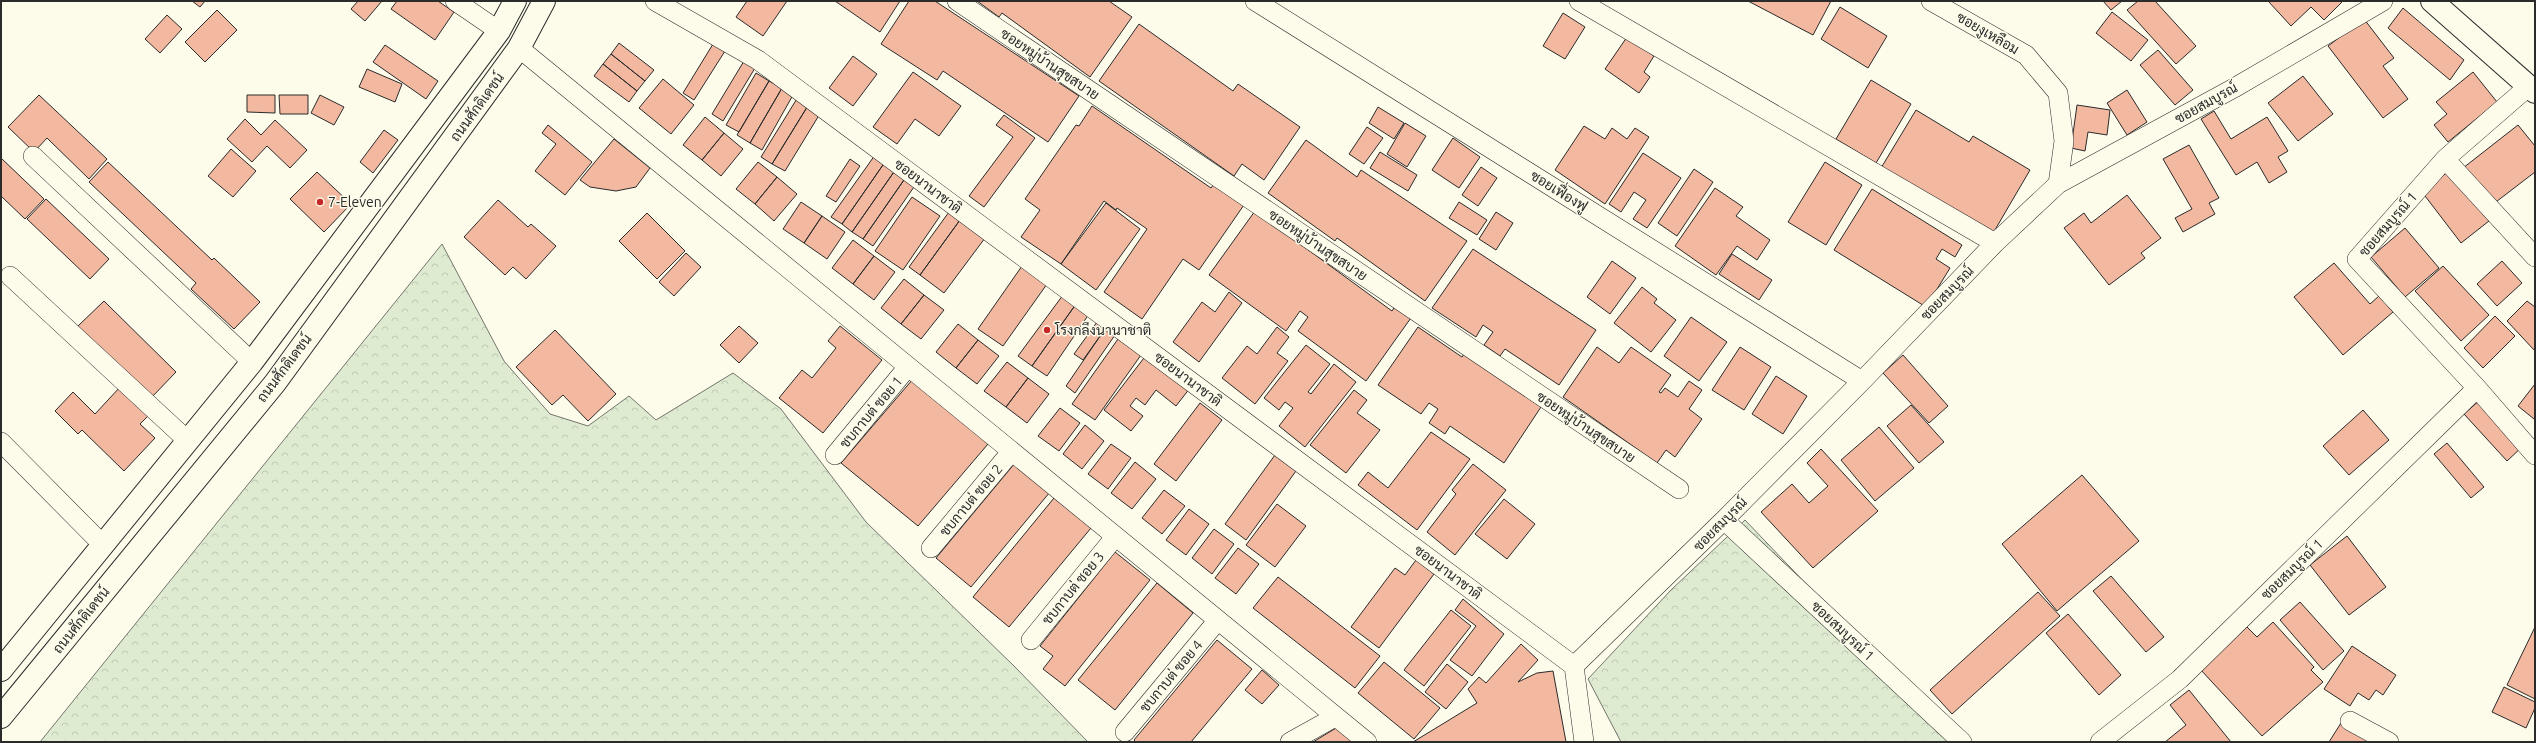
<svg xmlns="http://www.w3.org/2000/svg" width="2536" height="743" font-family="Ubuntu,Sarabun,sans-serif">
  <defs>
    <pattern id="forest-crowns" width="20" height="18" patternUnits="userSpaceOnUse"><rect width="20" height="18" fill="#deebd1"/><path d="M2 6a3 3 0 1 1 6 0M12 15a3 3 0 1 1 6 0" fill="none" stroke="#bfcab4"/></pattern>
  </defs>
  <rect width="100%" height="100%" fill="#fdfbea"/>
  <!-- forest -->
  <path fill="url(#forest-crowns)" stroke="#74746e" d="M442,244L504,361L550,414L588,426L629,396L656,420L733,373L781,409L866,522L1015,667L1088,742H40Z
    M1745,520L1957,742H1621L1588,679L1671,590Z"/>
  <!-- building -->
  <path fill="#f2b8a0" stroke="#2b2b2b" d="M192,1H205L200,7Z
    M358,1H382L365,21L351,9Z
    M397,1H438L454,12L435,40L391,9Z
    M747,1H787L763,36L736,17Z
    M835,1H900L880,32Z
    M909,1H935L1079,96L1048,142L943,71L937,80L881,44Z
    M977,1H1109L1132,17L1090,77L1002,13L999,17Z
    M1748,1H1831L1813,35Z
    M2103,1H2122L2111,10Z
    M2138,1H2155L2196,46L2176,64L2127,10Z
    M2268,1H2343L2324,20L2311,7L2291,26Z
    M1840,7L1887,36L1868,68L1821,39Z
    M2403,8L2464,60L2450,80L2388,28Z
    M217,10L237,30L205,62L185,42Z
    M2112,12L2148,40L2131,61L2096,33Z
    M1563,13L1585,27L1565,59L1543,46Z
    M167,15L182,29L160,53L145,39Z
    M2364,19L2394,58L2383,66L2408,99L2383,118L2328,46Z
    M1139,24L1233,91L1238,84L1300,127L1264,180L1242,164L1234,176L1099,81Z
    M1627,37L1654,56L1644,72L1650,77L1639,93L1605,69Z
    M619,43L654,70L645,81L611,54Z
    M713,44L725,51L694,100L683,93Z
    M385,45L438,81L426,99L373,62Z
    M2158,50L2193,90L2175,105L2140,65Z
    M611,54L645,81L637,91L603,64Z
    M853,56L877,74L853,106L829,88Z
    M744,61L755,68L723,121L712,114Z
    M603,64L637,91L629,102L594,76Z
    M367,69L402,84L395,102L359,87Z
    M913,72L961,106L939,136L915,119L897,144L873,127Z
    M2473,72L2497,102L2448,142L2434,125L2447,114L2436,102Z
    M756,73L769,81L739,132L726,125Z
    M2303,76L2333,114L2298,141L2268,103Z
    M663,79L694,105L671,134L639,108Z
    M1871,80L1911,104L1876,163L1836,139Z
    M769,81L782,88L750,143L737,135Z
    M782,88L793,95L762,150L750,143Z
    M2127,90L2147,122L2127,135L2107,103Z
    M39,95L107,159L89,179L47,138L34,152L8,127Z
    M247,95H275V113L247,112Z
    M279,95H308V114H280Z
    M320,95L344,107L334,125L311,113Z
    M798,97L809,104L772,164L761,157Z
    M809,104L821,112L785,171L772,164Z
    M2077,105L2110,110L2107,135L2088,132L2085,151L2071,148Z
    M1092,106L1211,188L1216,181L1246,202L1199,270L1183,259L1142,319L1104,292L1147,229L1117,208L1116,210L1104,201L1061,264L1021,237L1040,210L1025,199L1076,125L1079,126Z
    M1378,107L1404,123L1394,139L1369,123Z
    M1916,110L1969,142L1973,136L2030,170L1992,235L1881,168Z
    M2214,111L2231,139L2267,117L2288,151L2278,157L2287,172L2269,183L2257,162L2236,175L2201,119Z
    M1004,115L1035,138L984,207L969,196L1013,137L996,125Z
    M705,117L724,133L702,160L683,145Z
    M245,119L261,135L275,120L307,150L290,168L267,146L252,162L227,139Z
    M1405,123L1426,136L1407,167L1387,154Z
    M548,125L592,162L565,195L535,171L556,144L542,133Z
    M2518,125L2535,146V172L2492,205L2463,168Z
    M1584,126L1605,139L1612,128L1627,139L1635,128L1649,137L1605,204L1555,170Z
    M1367,127L1383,138L1364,164L1349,154Z
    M384,130L398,140L373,173L360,162Z
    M724,133L743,149L721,176L702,160Z
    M1453,138L1480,157L1459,188L1432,170Z
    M614,139L650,168L636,187L616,191L590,187L580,180Z
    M1306,140L1357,177L1361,170L1467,241L1425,301L1337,238L1335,241L1268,193Z
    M2189,145L2219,198L2209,203L2215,214L2183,232L2175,218L2192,209L2163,159Z
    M231,149L256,171L233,197L208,176Z
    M1380,152L1417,175L1408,191L1370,168Z
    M1643,153L1681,178L1647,228L1633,219L1646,200L1634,192L1621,212L1609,204Z
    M875,155L885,162L842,224L831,217Z
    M1,158L44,199L25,219L1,196Z
    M850,159L860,166L836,202L826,196Z
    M108,162L212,260L214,258L260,302L234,329L191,289L196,283L89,182Z
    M758,162L777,177L755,204L736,189Z
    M885,162L896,169L852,232L842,224Z
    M1825,162L1862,185L1826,245L1788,222Z
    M1481,167L1497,178L1478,206L1462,195Z
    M896,169L906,177L863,239L852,232Z
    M1694,169L1713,182L1677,236L1658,223Z
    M2449,171L2489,221L2461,243L2422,192Z
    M317,172L351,204L324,232L290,199Z
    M777,177L797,194L774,221L755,204Z
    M906,177L916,184L873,246L863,239Z
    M1715,188L1743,207L1736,216L1770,240L1757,260L1737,246L1716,275L1675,246Z
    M1872,189L1962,245L1955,257L1942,249L1936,259L1950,268L1926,307L1834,250Z
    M2127,195L2161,238L2141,253L2145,258L2109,285L2064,228L2084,213L2091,223Z
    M912,197L940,216L903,270L875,251Z
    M46,199L109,259L90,279L27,219Z
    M498,200L528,227L531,224L556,246L526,279L513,267L505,275L464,237Z
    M801,202L822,216L804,243L783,229Z
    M1459,202L1487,220L1477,235L1449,218Z
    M1106,203L1140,229L1096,290L1061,264Z
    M1255,211L1392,311L1397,303L1413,315L1366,381L1298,331L1308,317L1300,311L1286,331L1209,275Z
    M949,212L960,220L920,275L909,267Z
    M1496,212L1513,223L1496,250L1479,239Z
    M647,213L685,251L657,279L619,241Z
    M822,216L845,232L827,259L804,243Z
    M960,220L985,238L944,293L920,275Z
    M2405,228L2439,268L2405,297L2371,257Z
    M853,240L874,256L853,284L832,268Z
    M1473,249L1596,330L1559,385L1505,349L1500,356L1484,345L1493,332L1483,325L1476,337L1432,308Z
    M686,253L701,267L674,296L659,282Z
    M1732,254L1772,280L1759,300L1719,274Z
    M874,256L895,272L874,300L853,284Z
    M1612,261L1636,278L1610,314L1587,297Z
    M2502,261L2522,283L2497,306L2477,284Z
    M2334,263L2370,304L2379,296L2393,312L2343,355L2294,297Z
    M1022,266L1047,284L1003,346L978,329Z
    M2443,266L2489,315L2461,341L2415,291Z
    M904,279L924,295L901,324L881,308Z
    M1642,287L1657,299L1654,303L1676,320L1651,352L1614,323Z
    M1229,292L1242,303L1199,362L1173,342L1202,302L1215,312Z
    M924,295L944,310L921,339L901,324Z
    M1063,295L1076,304L1032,366L1018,356Z
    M104,301L176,372L151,398L78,326Z
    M2527,301L2535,307V351L2507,321Z
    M1076,304L1089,314L1047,376L1032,366Z
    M2495,316L2515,336L2483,368L2464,348Z
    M1691,317L1727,342L1699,381L1664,356Z
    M1097,322L1105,329L1083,360L1074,354Z
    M958,324L978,340L956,368L936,352Z
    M739,326L758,343L739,363L720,345Z
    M840,326L882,360L823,433L779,398L802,370L812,378L836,348L828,341Z
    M1277,327L1289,337L1277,353L1288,361L1255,404L1222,378L1247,346L1257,354Z
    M1418,327L1462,357L1464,354L1541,407L1504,463L1450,426L1445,434L1429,423L1438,409L1429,403L1421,414L1378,385Z
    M1105,329L1115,335L1075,393L1066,386Z
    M555,330L616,394L588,421L563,395L552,405L516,367Z
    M1118,339L1141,355L1095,420L1072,404Z
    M978,340L999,356L977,384L956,368Z
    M1306,345L1330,364L1308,392L1311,394L1334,364L1356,382L1305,447L1279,426L1293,408L1285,402L1279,410L1264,398Z
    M1597,347L1619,363L1631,347L1671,375L1659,392L1661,393L1665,388L1678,397L1689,381L1702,390L1689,409L1702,419L1675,457L1666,450L1657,463L1563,397Z
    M1740,347L1771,367L1744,410L1712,390Z
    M1147,354L1190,388L1176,406L1156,390L1145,405L1136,398L1130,406L1143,416L1131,431L1104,410Z
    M1903,355L1948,406L1929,423L1883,373Z
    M1007,362L1028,378L1006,407L984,391Z
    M1776,376L1807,396L1783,434L1752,414Z
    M1028,378L1049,394L1027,423L1006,407Z
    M913,379L988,444L918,526L841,463Z
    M2535,384V418L2534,419L2518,406Z
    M121,386L150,414L140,424L155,438L124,471L82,430L78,434L55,411L73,392L95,414Z
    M1354,390L1367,400L1357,413L1380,430L1346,473L1310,445Z
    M2480,400L2522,447L2507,461L2464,414Z
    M1200,403L1222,420L1176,481L1154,464Z
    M1911,405L1944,442L1919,463L1887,426Z
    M1060,408L1080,423L1059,451L1038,436Z
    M2363,410L2389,440L2349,475L2323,446Z
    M1085,425L1104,441L1082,469L1063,454Z
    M1879,427L1914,468L1875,501L1841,460Z
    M1431,432L1470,459L1417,530L1358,485L1368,472L1388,488Z
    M2447,443L2484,487L2471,498L2434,454Z
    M1111,444L1131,458L1108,489L1088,474Z
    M1821,449L1878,511L1813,568L1761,512L1792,484L1809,503L1828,486L1807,463Z
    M1275,455L1296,471L1246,540L1225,524Z
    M1135,462L1156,479L1132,509L1111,493Z
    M1015,463L1050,492L971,587L936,558Z
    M1473,464L1506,490L1455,555L1427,532L1456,494L1452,490Z
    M2082,475L2139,541L2057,611L2002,544Z
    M1164,490L1185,506L1162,534L1142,518Z
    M1054,498L1091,528L1009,627L973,597Z
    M1504,499L1535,524L1507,559L1475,534Z
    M1277,504L1306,526L1275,567L1246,545Z
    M1189,509L1209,524L1186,555L1166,540Z
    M1214,529L1234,544L1212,574L1192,558Z
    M2347,536L2386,587L2349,615L2310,565Z
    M1238,548L1259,564L1236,594L1215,578Z
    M1115,552L1150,580L1065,686L1043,669L1053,656L1040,646Z
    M1416,560L1434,574L1379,648L1351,627L1395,568L1405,575Z
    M2111,576L2164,637L2146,652L2093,591Z
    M1278,577L1380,656L1355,688L1253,608Z
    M1157,583L1193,613L1115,710L1078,680Z
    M2038,592L2060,616L1952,714L1930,690Z
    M1463,599L1504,634L1472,676L1450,660L1476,626L1455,610Z
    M2300,602L2344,651L2323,670L2280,620Z
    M1451,610L1471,626L1424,686L1404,670Z
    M2068,614L2121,675L2099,695L2046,633Z
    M2273,622L2314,667L2311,670L2323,682L2262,736L2200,669L2247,627L2257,637Z
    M2535,627V699L2507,685Z
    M1217,640L1252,669L1191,742H1136L1134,740Z
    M1521,644L1538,660L1518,682L1537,673L1553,671L1566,742H1413L1477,703L1468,689L1479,677L1486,683Z
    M2352,646L2396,675L2383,695L2376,690L2369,700L2358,693L2350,706L2324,689Z
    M1384,662L1440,708L1414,739L1358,693Z
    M1447,664L1468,682L1446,709L1425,692Z
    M1262,670L1279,685L1262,704L1245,690Z
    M2504,687L2535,702V708L2526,728L2492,712Z
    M2189,690L2231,742H2165L2186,725L2170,705Z
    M2341,723L2373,742H2329Z
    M1341,725L1352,742H1313Z"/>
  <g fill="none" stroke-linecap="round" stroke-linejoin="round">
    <!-- minor casing -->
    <g stroke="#2b2b2b" stroke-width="20">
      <path id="minor" d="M455,1L499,31
        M655,1L758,60L1574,666L1584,742
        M957,1L1679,489
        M1255,1L1862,381
        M1579,1L1995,243
        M1931,1L2026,55L2058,93L2064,141L2058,184
        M519,48L1367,742
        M33,156L252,362
        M2445,159L2535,257
        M10,276L187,440
        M2477,388L2535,455
        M1,442L102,544
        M835,455L907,368
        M1724,520L1962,742
        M931,548L1011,452
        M1031,640L1115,537
        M1574,666L1724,520L1862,381L1995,243L2058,184L2234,88L2383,1
        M2350,721L2389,742
        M1125,732L1218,620
        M1290,742L1335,717
        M2100,742L2180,679L2477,388L2357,259L2445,159L2529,86"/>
    </g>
    <!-- tertiary casing -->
    <g stroke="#2b2b2b" stroke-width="24">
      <path id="tertiary" d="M2432,1L2535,92"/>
    </g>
    <!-- secondary casing -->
    <g stroke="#2b2b2b" stroke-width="24">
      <path id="secondary" d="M1,670L252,362L499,31L515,1
        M1,717L275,383L519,48L544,1"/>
    </g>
    <!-- minor -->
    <use href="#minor" stroke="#fdfbea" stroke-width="19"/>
    <!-- tertiary -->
    <use href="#tertiary" stroke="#fdfbea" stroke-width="22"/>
    <!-- secondary -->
    <use href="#secondary" stroke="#fdfbea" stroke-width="22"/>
  </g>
  <!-- markers -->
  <g fill="#c62828" stroke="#fdfbea" stroke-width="1.5">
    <circle cx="320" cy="202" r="4"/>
    <circle cx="1047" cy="330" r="4"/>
  </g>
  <g text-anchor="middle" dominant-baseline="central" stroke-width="3" stroke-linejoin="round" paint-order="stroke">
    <!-- street labels -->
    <g font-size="14" fill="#2b2b2b" stroke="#fdfbea">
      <text transform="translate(1988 33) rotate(30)">ซอยงูเหลือม</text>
      <text transform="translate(1050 64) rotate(34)">ซอยหมู่บ้านสุขสบาย</text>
      <text transform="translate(2206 103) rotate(-29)">ซอยสมบูรณ์</text>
      <text transform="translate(477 107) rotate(-54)">ถนนศักดิเดชน์</text>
      <text transform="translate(928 186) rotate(37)">ซอยนานาชาติ</text>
      <text transform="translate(1559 191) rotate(32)">ซอยเฟื่องฟู</text>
      <text transform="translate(2388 224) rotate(-49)">ซอยสมบูรณ์ 1</text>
      <text transform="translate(1318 245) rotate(34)">ซอยหมู่บ้านสุขสบาย</text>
      <text transform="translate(1947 293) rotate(-46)">ซอยสมบูรณ์</text>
      <text transform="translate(284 368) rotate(-53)">ถนนศักดิเดชน์</text>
      <text transform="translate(1188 379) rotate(37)">ซอยนานาชาติ</text>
      <text transform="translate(871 412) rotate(-50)">ชบกาบต่ ซอย 1</text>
      <text transform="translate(1586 427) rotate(34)">ซอยหมู่บ้านสุขสบาย</text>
      <text transform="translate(971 500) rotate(-50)">ชบกาบต่ ซอย 2</text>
      <text transform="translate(1720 524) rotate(-45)">ซอยสมบูรณ์</text>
      <text transform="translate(2292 569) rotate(-44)">ซอยสมบูรณ์ 1</text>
      <text transform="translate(1448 572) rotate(37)">ซอยนานาชาติ</text>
      <text transform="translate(1073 588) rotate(-51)">ชบกาบต่ ซอย 3</text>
      <text transform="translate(81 620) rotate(-51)">ถนนศักดิเดชน์</text>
      <text transform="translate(1843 631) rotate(43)">ซอยสมบูรณ์ 1</text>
      <text transform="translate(1171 676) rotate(-50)">ชบกาบต่ ซอย 4</text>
    </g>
    <!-- poi labels -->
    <g font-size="14" fill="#2b2b2b" stroke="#fdfbea" text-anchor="start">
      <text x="328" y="202">7-Eleven</text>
      <text x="1055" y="330">โรงกลึงนานาชาติ</text>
    </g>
  </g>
  <!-- border -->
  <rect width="2536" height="743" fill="none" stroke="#2b2b2b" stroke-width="4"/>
</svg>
